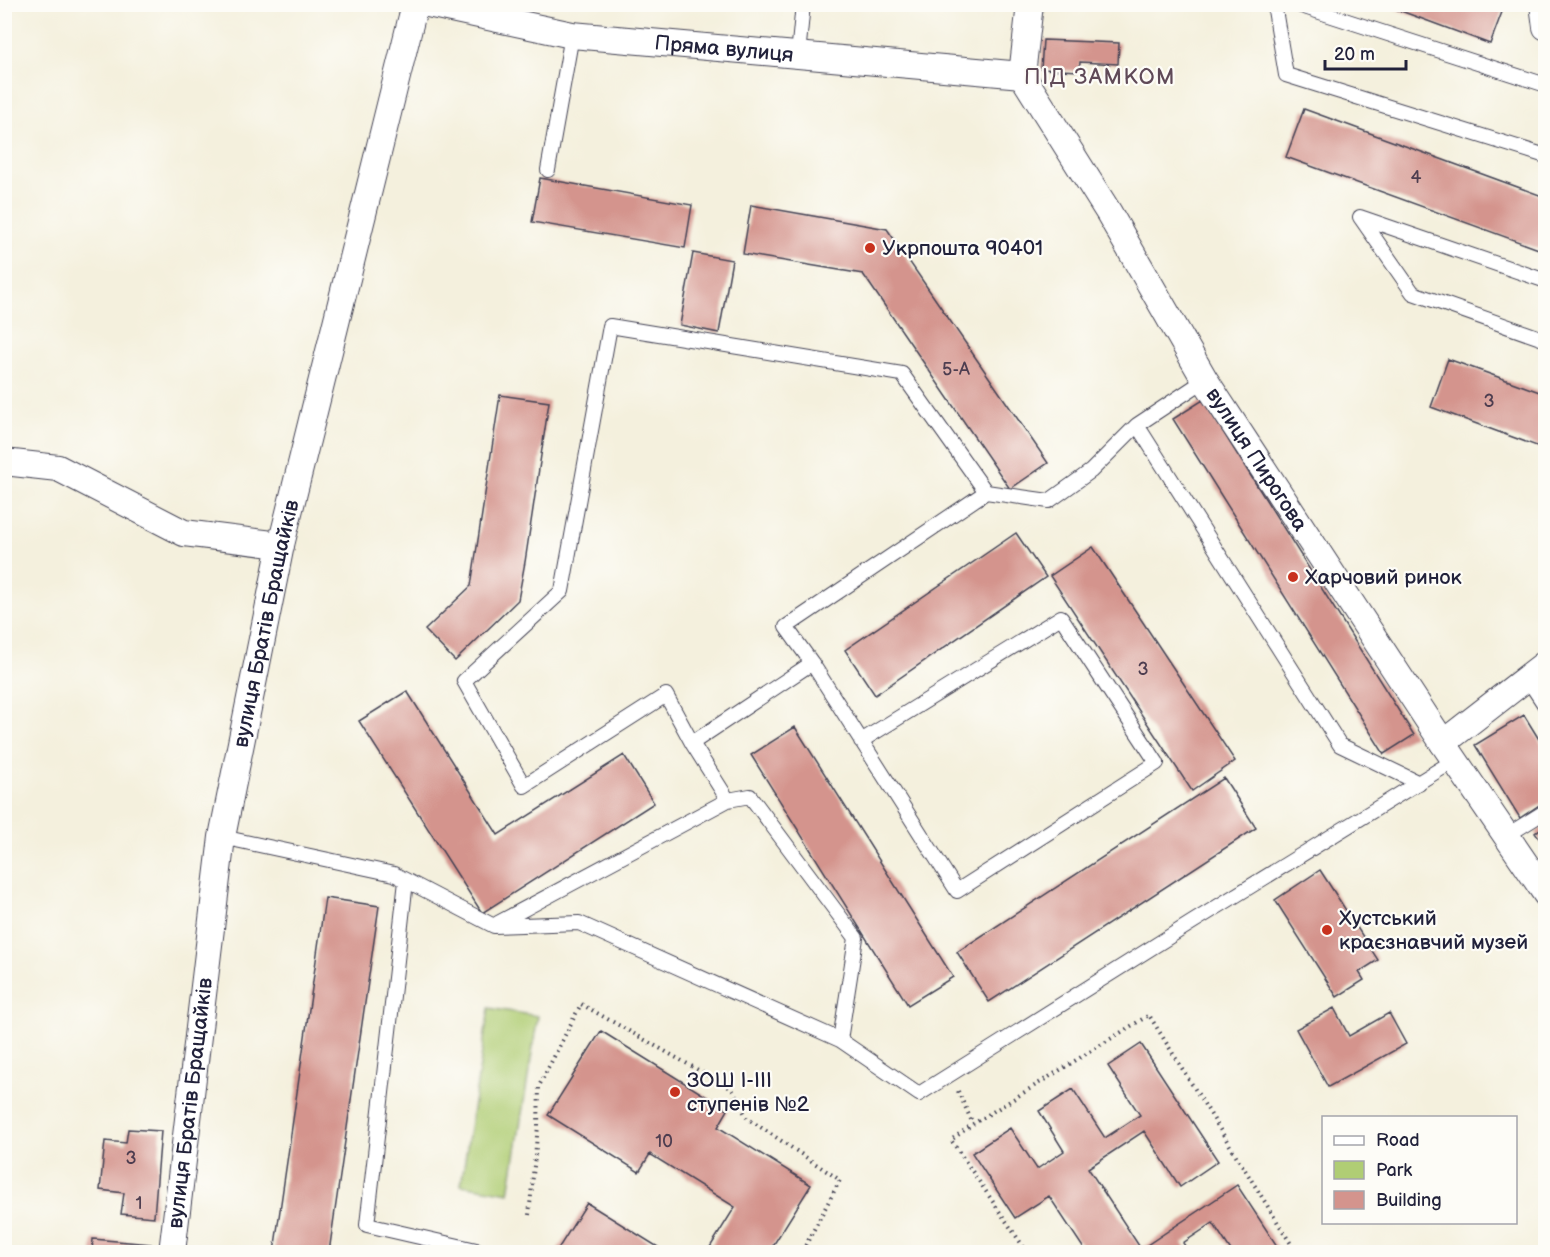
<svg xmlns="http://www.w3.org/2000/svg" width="1550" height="1257" font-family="'Balsamiq Sans',sans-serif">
  <rect width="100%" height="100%" fill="#fdfcf7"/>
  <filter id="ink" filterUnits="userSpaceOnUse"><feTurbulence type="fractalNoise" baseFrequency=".0167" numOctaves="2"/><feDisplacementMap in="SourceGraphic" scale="12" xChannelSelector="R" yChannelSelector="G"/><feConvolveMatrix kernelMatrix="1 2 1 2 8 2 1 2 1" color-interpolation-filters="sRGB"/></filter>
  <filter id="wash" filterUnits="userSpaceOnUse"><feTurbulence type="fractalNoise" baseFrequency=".008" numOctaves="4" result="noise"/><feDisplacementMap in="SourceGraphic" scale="24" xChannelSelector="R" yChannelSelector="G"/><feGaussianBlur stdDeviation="1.35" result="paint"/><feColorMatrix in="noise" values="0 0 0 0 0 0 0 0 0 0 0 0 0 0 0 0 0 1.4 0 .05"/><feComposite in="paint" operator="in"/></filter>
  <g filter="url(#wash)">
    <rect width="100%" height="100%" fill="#f4f0dd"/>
    <!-- green -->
    <path fill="#b0cd74" stroke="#697858" stroke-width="1.5" d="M489,1008L538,1016L509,1193L461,1185Z"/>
    <g id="blocks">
      <!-- building -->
      <path fill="#d4948d" d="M1382,4H1505L1490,44Z
        M1043,40L1119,43L1118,64L1080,62L1079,71L1041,69Z
        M1304,109L1545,197V245L1544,251L1286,157Z
        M540,178L692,205L685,248L532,222Z
        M751,205L887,229L1048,463L1010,489L863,274L743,254Z
        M693,253L732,260L719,333L680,325Z
        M1448,359L1545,394V449L1431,407Z
        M500,395L549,402L525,562L518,600L455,661L425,630L471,586Z
        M1203,400L1414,735L1384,754L1173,419Z
        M1016,533L1046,577L875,695L845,650Z
        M1093,547L1235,761L1192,791L1050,576Z
        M407,691L498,835L624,755L654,803L482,913L359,721Z
        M1524,715L1545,749V801L1520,818L1475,745Z
        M795,727L953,977L908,1005L751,755Z
        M1224,778L1256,828L989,1002L957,952Z
        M1545,825V844L1544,845L1535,833Z
        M1320,870L1378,960L1359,972L1364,980L1337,997L1275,900Z
        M325,898L379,906L329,1252H274Z
        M1334,1008L1349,1036L1389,1013L1406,1044L1328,1087L1296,1029Z
        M601,1031L728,1110L718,1127L811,1185L769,1252H707L735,1207L650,1154L639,1172L548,1115Z
        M1141,1044L1218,1161L1180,1187L1144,1131L1088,1168L1141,1249L1237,1185L1279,1249L1274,1252H1232L1213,1223L1183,1243L1189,1252H1086L1049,1196L1015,1218L972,1153L1010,1128L1037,1169L1064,1151L1039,1111L1073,1089L1105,1138L1140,1115L1108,1066Z
        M128,1129L161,1131L154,1217L121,1214L124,1193L100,1190L105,1141L126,1143Z
        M587,1203L666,1252H556Z
        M93,1239L151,1244L150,1252H92Z"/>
    </g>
  </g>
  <g filter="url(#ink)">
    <use href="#blocks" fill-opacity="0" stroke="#424153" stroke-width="1.5"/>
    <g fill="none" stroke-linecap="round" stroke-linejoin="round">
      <!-- service casing -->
      <g stroke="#424153" stroke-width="16">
        <path id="service" d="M1274,4L1286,75L1546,156
          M1295,4L1546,85
          M798,55L803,4
          M548,170L572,35
          M1546,281L1360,217L1413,293L1546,340
          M1205,380L1137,425L1340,745L1419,783
          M1527,678L1546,707
          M861,741L1061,617L1157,763L957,891L812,663L786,627L986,492L1049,501L1091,471L1137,425
          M692,743L812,663
          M728,800L692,743L666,695L524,786L464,681L562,591L610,326L902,374L986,492
          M1506,836L1546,811
          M222,837L394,874L494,926L579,923L840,1040L919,1094L1191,923L1455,760
          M406,881L367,1225L485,1252
          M498,923L728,800L750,796L856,938L840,1040"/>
      </g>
      <!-- minor casing -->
      <g stroke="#424153" stroke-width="28">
        <g id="minor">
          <path id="s1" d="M428,4L572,35L1022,75"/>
          <path id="s2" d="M1030,4L1022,75L1109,213L1205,380L1443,743L1546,894"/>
          <path d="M1543,4L1546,27"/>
          <path d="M4,462L58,468L184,533L281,545"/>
          <path d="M1443,743L1546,663"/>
          <path id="s3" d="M172,1252L222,837L281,545L415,4"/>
        </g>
      </g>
      <!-- path -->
      <path stroke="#424153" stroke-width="4" stroke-dasharray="1.5 4.5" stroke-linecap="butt" d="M1543,919L1546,993
        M958,1091L973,1124
        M529,1215L538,1126L539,1086L581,1004L732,1089L747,1118L840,1180L802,1252
        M1027,1252L951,1140L973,1124L1149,1015L1296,1252"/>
      <!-- service -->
      <use href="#service" stroke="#fff" stroke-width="14"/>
      <!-- minor -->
      <use href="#minor" stroke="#fff" stroke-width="26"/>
    </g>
  </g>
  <!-- markers -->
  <g fill="#c8321e" stroke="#fdfcf7" stroke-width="2">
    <circle cx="870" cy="248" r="6"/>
    <circle cx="1293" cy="577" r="6"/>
    <circle cx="1327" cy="930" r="6"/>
    <circle cx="675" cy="1092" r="6"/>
  </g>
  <g text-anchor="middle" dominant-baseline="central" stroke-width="4.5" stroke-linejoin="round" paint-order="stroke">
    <!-- number labels -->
    <g font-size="18" fill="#4e3e50">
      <text x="1416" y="177">4</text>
      <text x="956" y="369">5-А</text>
      <text x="1489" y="401">3</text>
      <text x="1143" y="669">3</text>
      <text x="664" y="1141">10</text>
      <text x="131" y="1158">3</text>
      <text x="139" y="1203">1</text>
    </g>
    <!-- street labels -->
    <g font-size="21" fill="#22223b" stroke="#fdfcf7">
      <text stroke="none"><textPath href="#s1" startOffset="300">Пряма вулиця</textPath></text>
      <text stroke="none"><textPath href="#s2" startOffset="522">вулиця Пирогова</textPath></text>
      <text stroke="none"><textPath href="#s3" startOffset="636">вулиця Братів Бращайків</textPath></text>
      <text stroke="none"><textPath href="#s3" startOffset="150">вулиця Братів Бращайків</textPath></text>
    </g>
    <!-- poi labels -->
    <g font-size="21" fill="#22223b" stroke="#fdfcf7" text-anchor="start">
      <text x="882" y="248">Укрпошта 90401</text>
      <text x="1305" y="577">Харчовий ринок</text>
      <text x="1339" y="918">Хустський<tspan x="1339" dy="24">краєзнавчий музей</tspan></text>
      <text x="687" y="1080">ЗОШ І-ІІІ<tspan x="687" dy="24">ступенів №2</tspan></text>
    </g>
    <!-- neighbourhood labels -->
    <g font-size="22" letter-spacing="1.5" fill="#604a58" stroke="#fdfcf7">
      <text x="1100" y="77">ПІД ЗАМКОМ</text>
    </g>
  </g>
  <!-- margin -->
  <rect width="1550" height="1257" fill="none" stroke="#fdfcf7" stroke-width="24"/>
  <!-- legend -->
  <rect x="1322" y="1116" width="195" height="108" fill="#fdfcf7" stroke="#a5a5ac" stroke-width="1.5"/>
  <rect x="1334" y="1136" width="30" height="9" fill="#ffffff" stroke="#a5a5ac" stroke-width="1.5"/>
  <text x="1376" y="1146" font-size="18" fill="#22223b">Road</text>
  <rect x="1334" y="1161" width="30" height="18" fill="#b0cd74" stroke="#a5a5ac" stroke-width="1.5"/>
  <text x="1376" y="1176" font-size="18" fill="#22223b">Park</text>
  <rect x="1334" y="1191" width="30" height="18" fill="#d4948d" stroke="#a5a5ac" stroke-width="1.5"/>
  <text x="1376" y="1206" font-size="18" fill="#22223b">Building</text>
  <!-- scale -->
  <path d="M1325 60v9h81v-9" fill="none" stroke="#22223b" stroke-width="3"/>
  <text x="1334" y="60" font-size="18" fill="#22223b" stroke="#fdfcf7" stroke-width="4.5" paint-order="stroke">20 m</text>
</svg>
